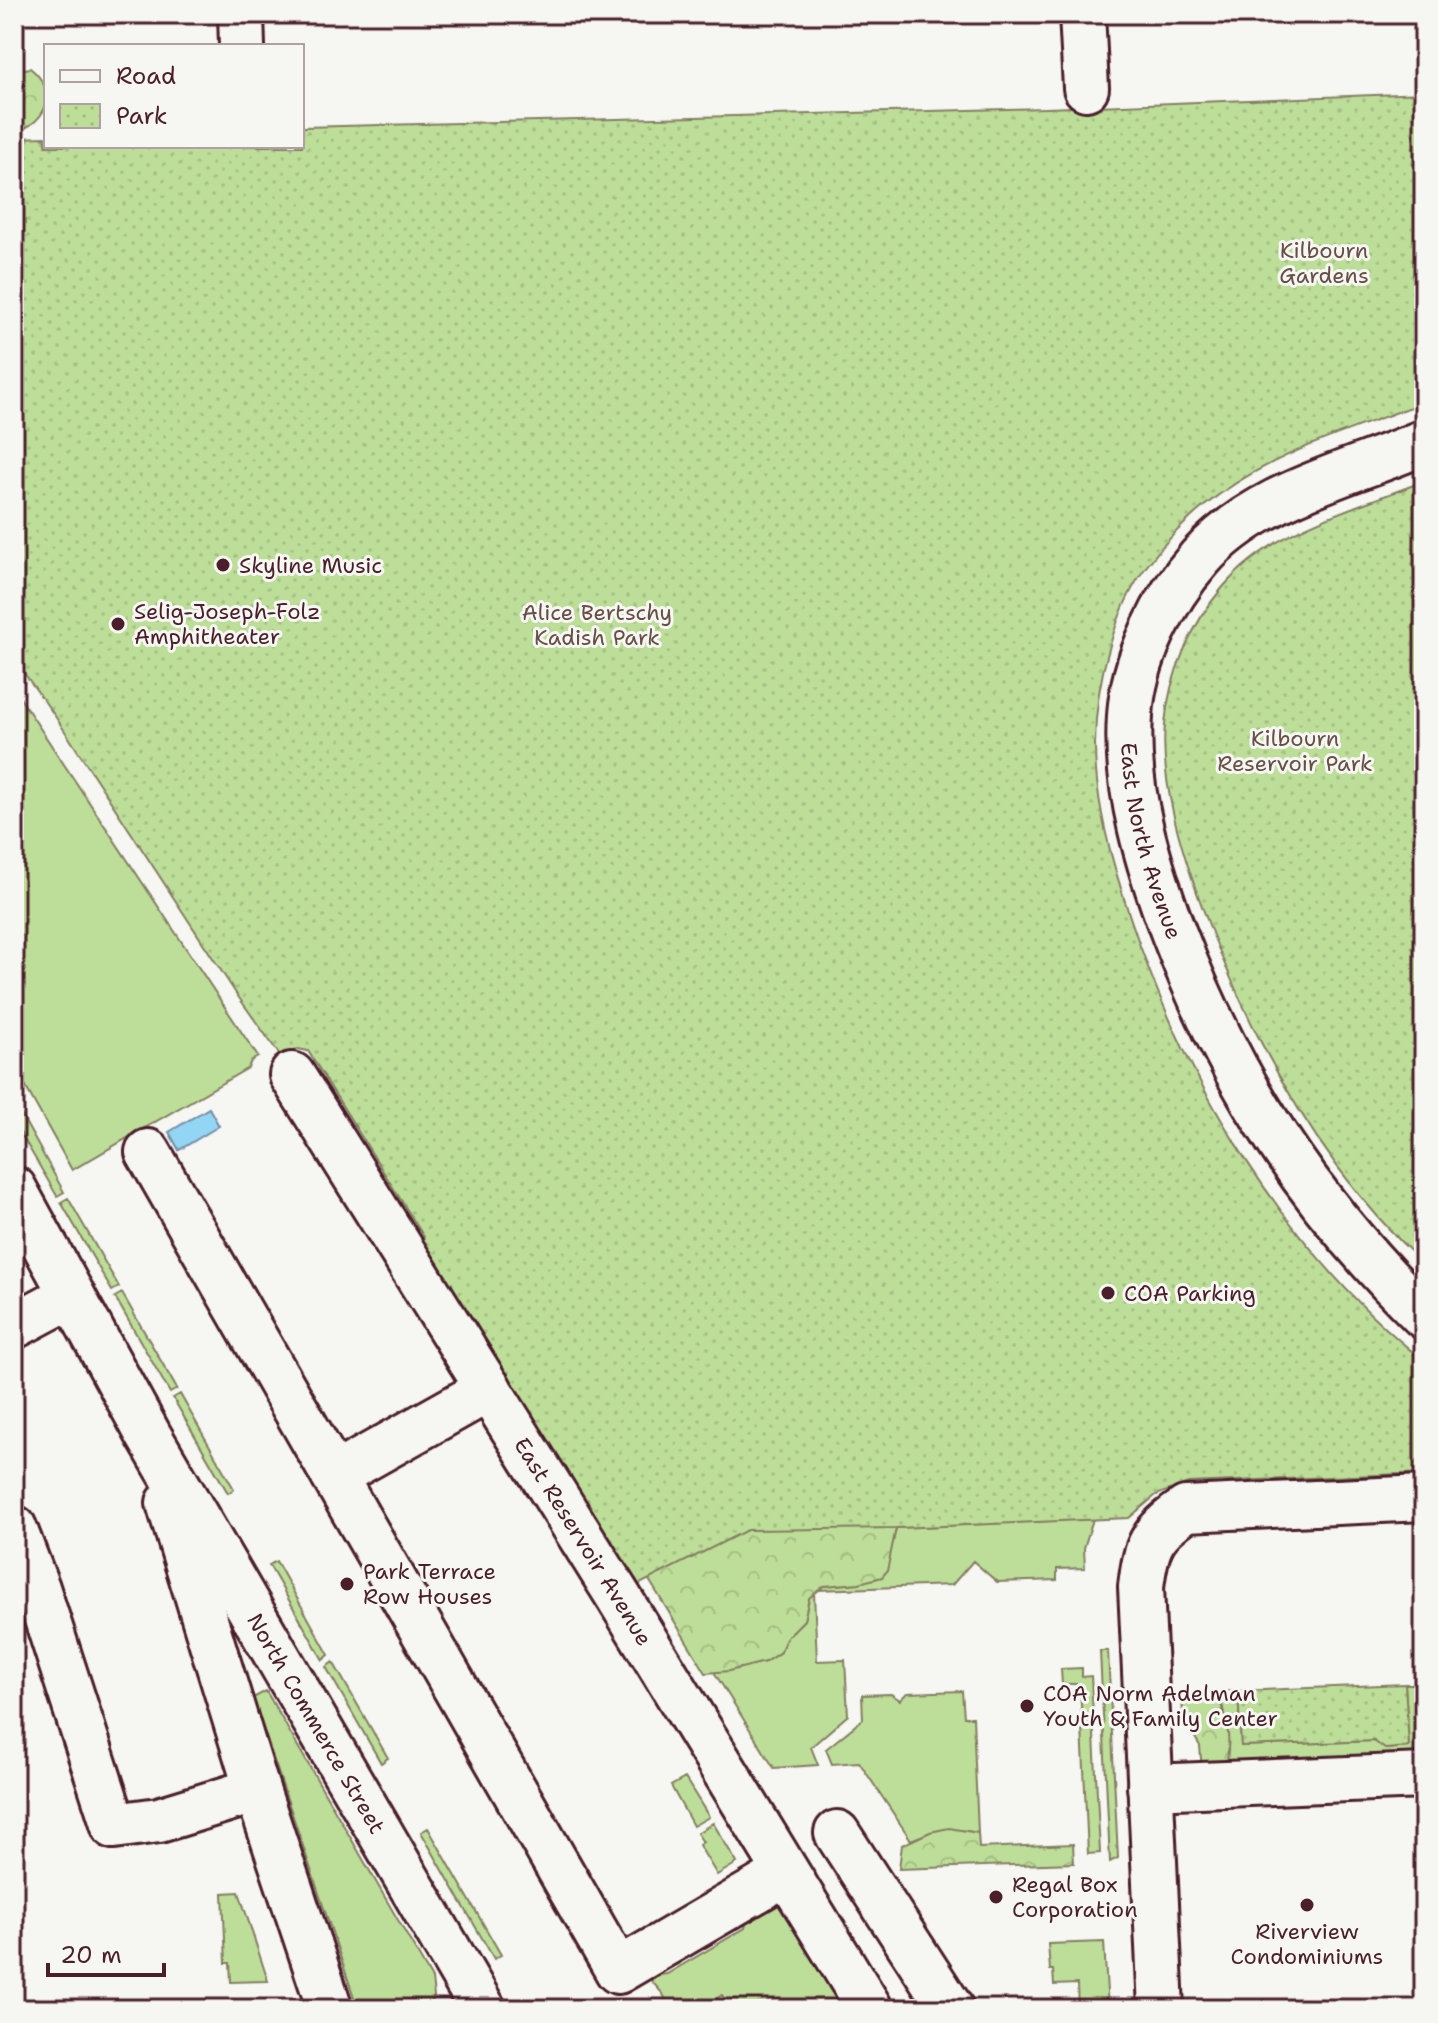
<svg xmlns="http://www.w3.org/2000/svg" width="1438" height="2023" font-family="'Shantell Sans',sans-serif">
  <defs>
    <pattern id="forest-crowns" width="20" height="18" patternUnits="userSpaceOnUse" patternTransform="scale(2)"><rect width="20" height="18" fill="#bdde98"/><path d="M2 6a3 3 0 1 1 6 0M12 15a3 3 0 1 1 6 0" fill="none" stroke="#a4be83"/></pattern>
    <pattern id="park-dots" width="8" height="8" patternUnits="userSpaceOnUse" patternTransform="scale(2)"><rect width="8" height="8" fill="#bdde98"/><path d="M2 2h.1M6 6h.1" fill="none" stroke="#a4be83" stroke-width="1.8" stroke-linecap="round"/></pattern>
  </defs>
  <rect width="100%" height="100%" fill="#f6f6f2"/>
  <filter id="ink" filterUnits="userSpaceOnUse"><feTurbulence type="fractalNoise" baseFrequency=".0125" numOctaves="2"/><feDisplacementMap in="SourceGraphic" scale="16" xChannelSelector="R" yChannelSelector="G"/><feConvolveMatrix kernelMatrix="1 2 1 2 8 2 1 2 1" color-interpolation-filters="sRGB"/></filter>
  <g filter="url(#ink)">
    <!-- grass -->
    <path fill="#bdde98" stroke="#847e62" stroke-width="2" d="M14,689L258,1057L251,1061L248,1068L72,1170L14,1066Z
      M14,1102L64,1192L57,1196L14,1122Z
      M68,1198L119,1287L112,1291L61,1202Z
      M122,1293L177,1389L170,1393L115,1297Z
      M180,1394L234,1489L228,1493L173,1398Z
      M1093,1519L1084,1548L1085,1568L1057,1569V1580L997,1582L973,1561L952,1585L817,1590L824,1586L859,1583L891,1549L896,1528Z
      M276,1561L329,1655L323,1660L269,1565Z
      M814,1593L817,1661L845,1660L848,1715L811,1747L818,1765L774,1768L714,1672L765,1662L780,1652L787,1637L804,1620L809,1598Z
      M1100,1651H1108L1118,1858L1110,1862Z
      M333,1662L388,1758L381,1763L326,1667Z
      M1082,1668V1677L1091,1676L1100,1853L1088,1854L1080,1684H1062L1061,1669Z
      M1405,1684H1423L1424,1762L1225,1770V1712L1216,1692L1238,1691L1241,1746L1374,1741L1386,1749L1409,1747Z
      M266,1691L432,1979L434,1996L429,2009H358L253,1698Z
      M962,1691L964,1717H973L978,1833C953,1827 934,1830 911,1840L859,1762L832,1764L826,1749L863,1719L862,1695L891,1694L900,1700L907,1693Z
      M685,1778L709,1817L693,1826L671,1786Z
      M713,1823L737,1863L717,1875L699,1845L703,1842L697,1833Z
      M428,1828L501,1955L494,1959L421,1832Z
      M239,1892L268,1981L231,1982L230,1963H226L223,1893Z
      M780,1903L847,2009H732L722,1995L702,2009H670L663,1994L647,1976L658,1970L660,1975L667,1974L745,1928L747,1920L764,1907L766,1910Z
      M1104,1942L1108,2009H1078L1077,1984L1054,1985L1053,1970H1050L1048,1944Z"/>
    <!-- forest -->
    <path fill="url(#forest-crowns)" stroke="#847e62" stroke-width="2" d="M30,68C59,91 48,123 14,132V71Z
      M805,1477L896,1528L887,1571L882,1577L859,1583L824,1586L809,1598L804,1620L787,1637L780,1652L765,1662L729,1671L706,1673L648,1578Z
      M1216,1692C1228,1718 1232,1742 1225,1770L1202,1771L1200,1746L1183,1717L1182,1693Z
      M949,1828L978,1833L979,1848L1073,1844L1074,1863L899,1869L902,1845L930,1832Z"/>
    <!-- park -->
    <path fill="url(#park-dots)" stroke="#847e62" stroke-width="2" d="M1424,93V402C1315,444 1220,467 1146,567C1129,590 1118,617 1110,645C1080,744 1099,822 1130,917C1185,1083 1287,1252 1424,1361V1473L1188,1483L1156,1495L1129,1518L896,1528L747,1530L634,1587L419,1241L424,1237L308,1051L298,1049L282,1058L237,995L55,716L14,659V138L46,137V146H302L303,127L1047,108Z
      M1424,481V1264C1318,1166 1249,1036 1200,901C1181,849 1160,781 1165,724C1169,675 1191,625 1223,587C1274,527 1354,509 1424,481Z
      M1405,1684L1409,1747L1385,1749L1374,1741L1241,1746L1238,1691Z"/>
    <!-- water -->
    <path fill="#93d5f4" stroke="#768ca4" stroke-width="2" d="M209,1108L219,1126L179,1150L169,1132Z"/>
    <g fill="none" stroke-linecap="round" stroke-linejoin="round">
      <!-- minor casing -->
      <g stroke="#4a1f2b" stroke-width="50">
        <g id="minor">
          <path d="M241,14L242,46"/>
          <path d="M1082,14L1086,88"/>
          <path id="s1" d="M292,1075L618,1596L870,2009"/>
          <path d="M148,1152L618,1971L786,1873"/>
          <path id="s2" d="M14,1189L149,1436L483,2009"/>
          <path d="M14,1326L72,1295"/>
          <path d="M334,1476L489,1389"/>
          <path d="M169,1503L257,1790L330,2009"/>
          <path d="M14,1528L37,1588L114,1826L159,1820L257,1790"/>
          <path d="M1150,1787L1424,1776"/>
          <path d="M837,1833L951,2009"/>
          <path d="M1161,2009L1141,1587C1146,1545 1151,1533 1186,1509L1424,1498"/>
        </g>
      </g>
      <!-- major casing -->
      <g stroke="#4a1f2b" stroke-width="50">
        <g id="major">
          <path id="s3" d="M1424,442C1347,475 1258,493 1200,558C1164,599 1133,660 1130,716C1125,790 1148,865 1174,934C1232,1085 1309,1203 1424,1316"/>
        </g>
      </g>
      <!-- minor -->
      <use href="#minor" stroke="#f6f6f2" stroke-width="44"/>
      <!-- major -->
      <use href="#major" stroke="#f6f6f2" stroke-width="44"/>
    </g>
  </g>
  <!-- markers -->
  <g fill="#4a1f2b" stroke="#f6f6f2" stroke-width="3">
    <circle cx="223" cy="565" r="8"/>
    <circle cx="118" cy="624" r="8"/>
    <circle cx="1108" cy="1293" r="8"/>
    <circle cx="347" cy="1584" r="8"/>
    <circle cx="1027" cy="1706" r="8"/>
    <circle cx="996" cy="1897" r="8"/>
    <circle cx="1307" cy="1905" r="8"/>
  </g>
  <g text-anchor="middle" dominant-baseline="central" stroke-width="6" stroke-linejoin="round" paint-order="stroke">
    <!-- park labels -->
    <g font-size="22" fill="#674f46" stroke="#f6f6f2">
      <text x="1324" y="250">Kilbourn<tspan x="1324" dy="25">Gardens</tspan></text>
      <text x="597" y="612">Alice Bertschy<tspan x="597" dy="25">Kadish Park</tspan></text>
      <text x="1295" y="738">Kilbourn<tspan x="1295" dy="25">Reservoir Park</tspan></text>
    </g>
    <!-- poi labels -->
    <g font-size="22" fill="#4a1f2b" stroke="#f6f6f2" text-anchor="start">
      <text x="239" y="565">Skyline Music</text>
      <text x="134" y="611">Selig-Joseph-Folz<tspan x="134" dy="25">Amphitheater</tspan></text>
      <text x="1124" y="1293">COA Parking</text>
      <text x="363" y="1571">Park Terrace<tspan x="363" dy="25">Row Houses</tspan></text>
      <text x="1043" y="1693">COA Norm Adelman<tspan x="1043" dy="25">Youth &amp; Family Center</tspan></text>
      <text x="1012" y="1884">Regal Box<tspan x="1012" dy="25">Corporation</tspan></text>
      <text x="1307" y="1931" text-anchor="middle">Riverview<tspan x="1307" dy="25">Condominiums</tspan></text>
    </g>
    <!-- street labels -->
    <g font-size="22" fill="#4a1f2b" stroke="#f6f6f2">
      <text stroke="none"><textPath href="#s3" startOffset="558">East North Avenue</textPath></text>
      <text stroke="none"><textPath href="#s1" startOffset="550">East Reservoir Avenue</textPath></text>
      <text stroke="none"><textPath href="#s2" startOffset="614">North Commerce Street</textPath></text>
    </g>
  </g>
  <!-- margin -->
  <rect width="1438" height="2023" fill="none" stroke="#f6f6f2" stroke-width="48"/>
  <rect x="24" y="24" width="1390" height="1975" fill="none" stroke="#4a1f2b" stroke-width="3" filter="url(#ink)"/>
  <!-- legend -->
  <rect x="44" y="44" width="260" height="104" fill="#f6f6f2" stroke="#b1a0a2" stroke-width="2"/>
  <rect x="60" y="70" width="40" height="12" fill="#f6f6f2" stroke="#b1a0a2" stroke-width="2"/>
  <text x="116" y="84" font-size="24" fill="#4a1f2b">Road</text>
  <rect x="60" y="104" width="40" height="24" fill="url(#park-dots)" stroke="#b1a0a2" stroke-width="2"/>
  <text x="116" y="124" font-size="24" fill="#4a1f2b">Park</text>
  <!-- scale -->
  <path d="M48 1963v12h116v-12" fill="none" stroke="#4a1f2b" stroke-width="4"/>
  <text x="60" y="1963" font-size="24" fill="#4a1f2b" stroke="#f6f6f2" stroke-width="6" paint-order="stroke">20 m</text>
</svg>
